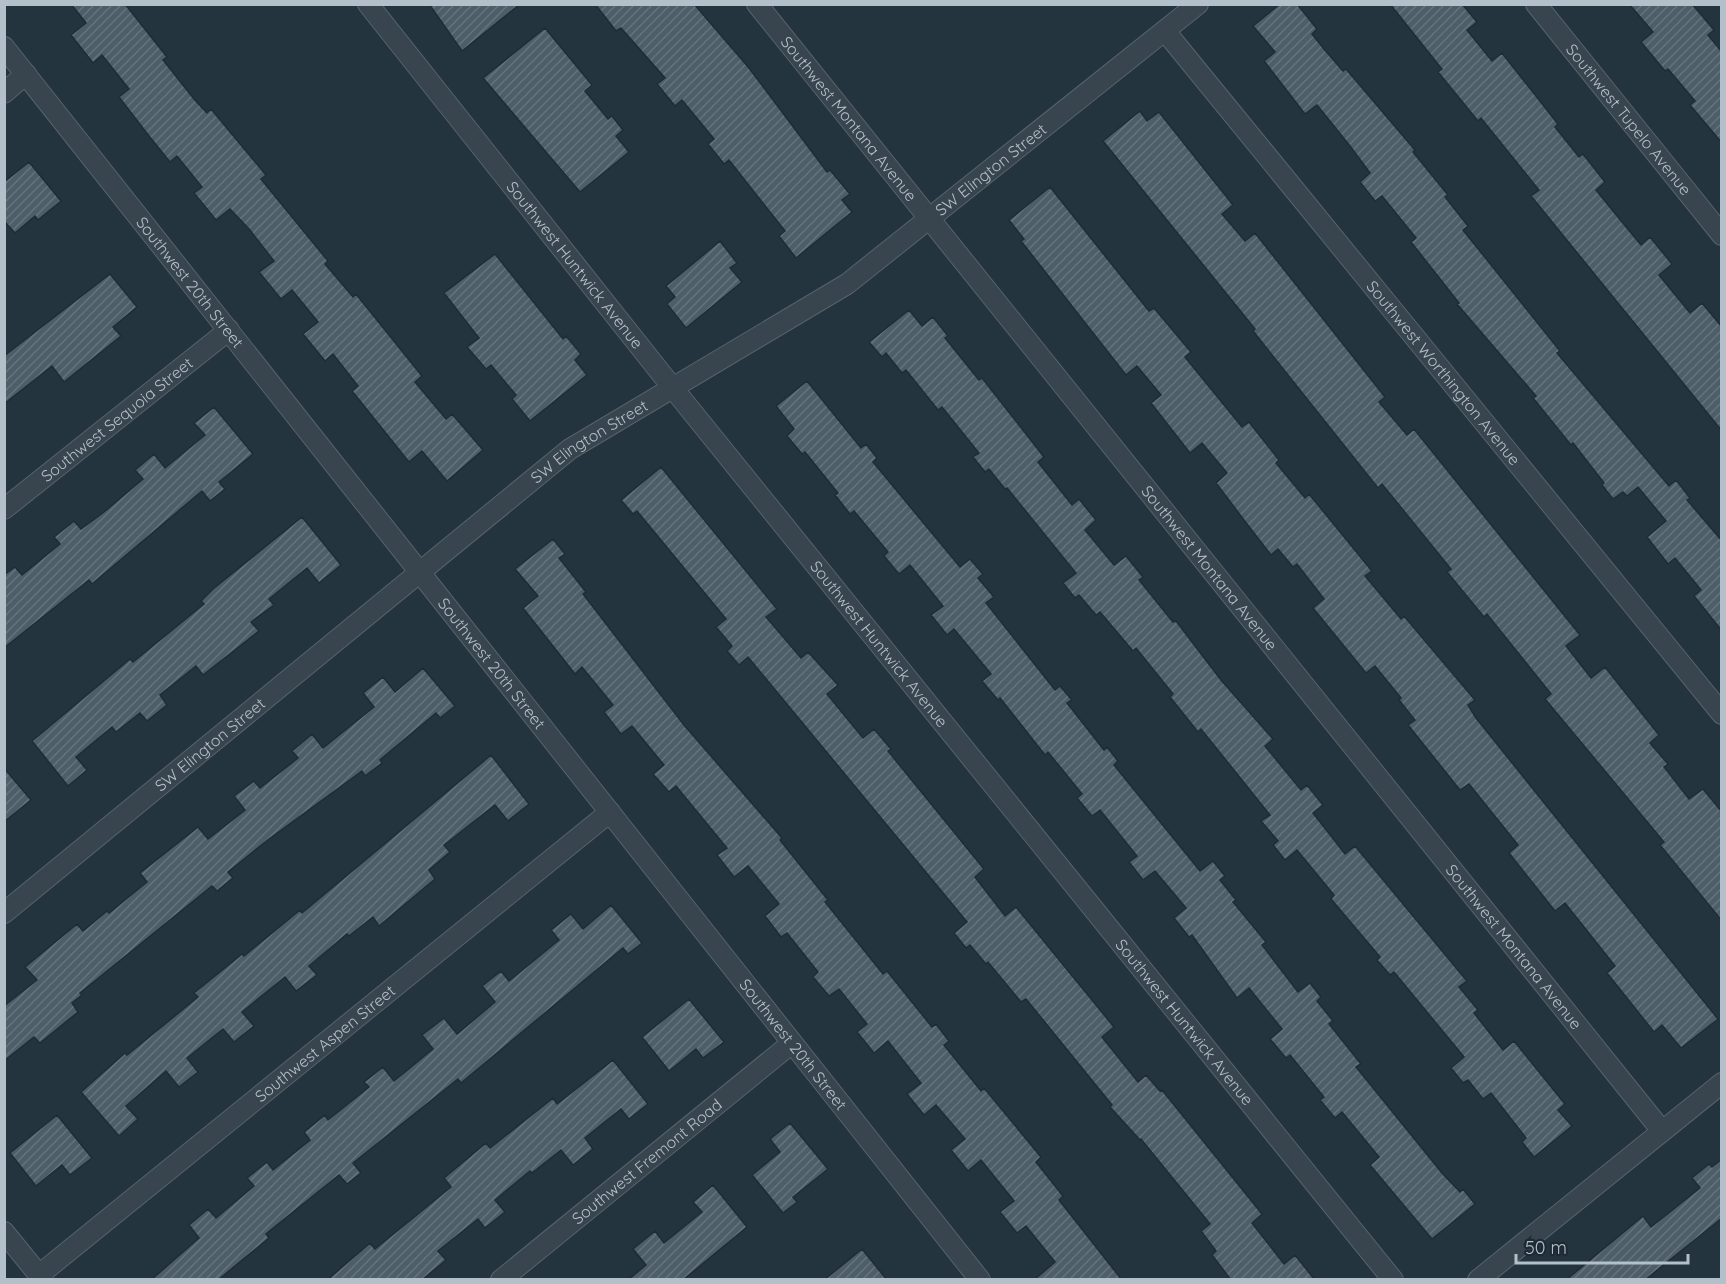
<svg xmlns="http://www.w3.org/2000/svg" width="1726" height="1284" font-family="Quicksand,sans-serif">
  <defs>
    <pattern id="building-hatch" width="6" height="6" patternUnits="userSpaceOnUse" patternTransform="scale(1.5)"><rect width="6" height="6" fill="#4d5e69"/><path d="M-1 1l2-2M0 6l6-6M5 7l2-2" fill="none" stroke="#64737d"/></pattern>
  </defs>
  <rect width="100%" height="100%" fill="#24343e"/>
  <!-- building -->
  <path fill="url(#building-hatch)" stroke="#1f2c35" stroke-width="1.5" d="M71,4H125L167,57L163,60L194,99L207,113L211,109L266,175L261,179L328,261L325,264L353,297L356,294L422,376L415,382L446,419L452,414L483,450L447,481L422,451L409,462L352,391L358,386L333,354L325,361L303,334L318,322L292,290L281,299L259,272L274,261L249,229L230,209L216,220L194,193L202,187L177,156L170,162L149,136L119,97L129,89L102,55L93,63L71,35L86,23Z
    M429,4H520L462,51Z
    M595,4H694L749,68L827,172L830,170L850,194L842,200L852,212L796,258L779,236L785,231L729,160L724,164L708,144L714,139L682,100L675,106L657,84L665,78L621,28L616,31Z
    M1280,4H1297L1317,29L1312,34L1324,49L1343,71L1346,69L1415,150L1413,152L1448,195L1445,197L1468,226L1463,230L1560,351L1557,353L1669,486L1676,480L1690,498L1687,500L1722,541V631L1694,596L1701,590L1675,558L1668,564L1647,537L1666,521L1638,487L1627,496L1623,492L1613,499L1602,485L1604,483L1573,443L1571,445L1533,398L1536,396L1457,304L1459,303L1411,242L1416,238L1382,196L1375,201L1360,182L1370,173L1350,146L1317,105L1305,114L1264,61L1275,52L1253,26Z
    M1390,4H1462L1477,22L1467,30L1492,61L1502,53L1558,124L1555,127L1579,157L1583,154L1605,182L1596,190L1622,222L1641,245L1650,237L1672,264L1659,275L1690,313L1702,303L1722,327V431L1531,196L1539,190L1481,118L1478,121L1438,72L1442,69Z
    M1629,4H1692L1714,30L1708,35L1722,52V143L1690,105L1695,101L1668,69L1665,71L1641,42L1653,32Z
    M545,28L592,85L585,91L608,119L612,116L623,130L616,136L629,152L580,192L483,78Z
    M1140,111L1147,121L1159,112L1233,205L1222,214L1245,241L1255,233L1385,397L1379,402L1407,435L1414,429L1580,635L1566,646L1591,678L1605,667L1659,735L1650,743L1668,764L1664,767L1689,799L1703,789L1722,812V921L1660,845L1664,842L1545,699L1551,694L1487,614L1484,617L1447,572L1451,569L1382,484L1378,488L1253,331L1255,329L1103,141Z
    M29,162L61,201L38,220L35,216L15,233L4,221V182Z
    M1050,187L1149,311L1154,308L1191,352L1185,357L1242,427L1249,422L1279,460L1276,463L1305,498L1309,494L1372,571L1365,576L1401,619L1404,616L1475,700L1468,705L1476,718L1718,1019L1681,1048L1662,1025L1654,1032L1607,973L1615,966L1565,903L1555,911L1509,853L1518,845L1469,784L1460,790L1408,725L1415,720L1399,700L1401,698L1375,666L1366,673L1313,608L1324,599L1297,564L1293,567L1278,549L1271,555L1247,524L1216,483L1227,473L1202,443L1190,453L1151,403L1161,395L1137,366L1126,375L1021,241L1024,239L1009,220Z
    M720,241L737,263L730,268L742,282L686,328L667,304L675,297L666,286Z
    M495,254L563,339L566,336L581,354L575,360L587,375L530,421L512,399L516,395L491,365L486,369L467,347L479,338L444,293Z
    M110,274L137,307L113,327L121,336L64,382L52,366L4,404V356Z
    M909,310L922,326L933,317L948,336L945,338L979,380L982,378L1044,457L1038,462L1072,505L1079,499L1096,520L1085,530L1114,565L1126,556L1143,577L1139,580L1173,622L1176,621L1221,680L1273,739L1265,746L1301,790L1307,785L1323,805L1313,813L1345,854L1355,846L1467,981L1459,987L1478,1010L1474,1013L1503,1050L1514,1041L1565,1104L1558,1110L1572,1126L1534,1157L1522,1142L1526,1138L1491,1093L1483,1099L1468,1080L1463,1083L1451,1068L1464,1057L1394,972L1390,975L1377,960L1380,957L1331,899L1334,895L1297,850L1285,860L1273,845L1278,841L1261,821L1270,815L1201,729L1198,732L1170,697L1173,694L1136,648L1133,651L1100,612L1096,615L1079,595L1075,598L1063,583L1076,573L1007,488L1005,489L989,469L985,472L973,457L979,453L942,407L938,410L906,370L902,373L886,353L882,357L869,342Z
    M807,381L861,448L866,444L877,458L873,462L960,567L970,559L983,574L978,578L994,597L986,603L1055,690L1060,686L1072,700L1067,703L1104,750L1107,747L1118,761L1114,765L1200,871L1213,861L1225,876L1220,880L1236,900L1233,902L1266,942L1262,945L1298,992L1310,983L1321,997L1317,1001L1333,1021L1329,1024L1361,1064L1356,1067L1442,1173L1460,1192L1463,1189L1475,1204L1432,1239L1370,1165L1379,1157L1342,1112L1335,1118L1320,1100L1324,1097L1290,1055L1286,1058L1270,1039L1282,1029L1249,988L1237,998L1192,935L1189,937L1174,918L1186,908L1155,871L1143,880L1129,862L1137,856L1100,810L1092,816L1077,798L1082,794L1048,752L1045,755L1000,698L998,700L982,681L991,674L954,629L947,635L931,615L943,606L910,565L899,574L884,556L888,552L854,511L850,514L835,495L838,493L805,452L802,454L787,436L794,429L776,406Z
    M214,407L253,454L219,482L225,489L210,501L202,491L92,584L89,580L4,648V575L15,567L22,575L60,544L54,537L74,521L81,529L104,512L143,479L135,470L154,454L165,468L205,435L194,423Z
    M661,467L777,609L766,617L801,658L808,652L838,685L827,694L863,738L874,729L891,749L888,751L984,869L975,877L1005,916L1016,907L1114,1027L1102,1037L1138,1082L1146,1075L1160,1091L1162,1090L1262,1214L1252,1223L1284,1264L1295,1255L1315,1280H1231L1212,1255L1216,1251L1201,1231L1210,1224L1141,1139L1140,1140L1110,1107L1112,1105L1026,999L1021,1002L988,962L986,964L970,945L966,948L954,933L967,922L748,657L739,665L727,651L732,646L716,627L726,619L637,511L633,514L621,500Z
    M302,517L341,565L319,583L307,568L269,599L274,605L251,622L259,631L203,675L196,666L160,695L167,705L147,721L140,713L116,732L112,727L76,757L87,770L68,786L32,741L130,659L133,662L204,604L201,601L213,589Z
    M553,539L565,554L559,558L586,592L583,594L684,725L782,838L780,840L828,900L825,902L883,974L887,971L932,1027L936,1024L949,1041L944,1045L981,1091L984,1088L1041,1157L1036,1162L1063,1196L1059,1200L1122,1280H1034L1055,1262L1026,1226L1017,1233L1000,1212L1014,1201L981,1160L968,1171L951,1150L965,1139L936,1105L924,1115L907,1094L921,1083L888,1041L874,1053L857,1032L867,1024L839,989L829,996L813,977L818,972L787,933L781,937L765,916L779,904L748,866L734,877L717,855L727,848L676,786L669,792L653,774L664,765L632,726L621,734L604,712L613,705L582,667L575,674L523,608L538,596L515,569Z
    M423,668L455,706L440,718L436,713L380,760L382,763L365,776L362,771L269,839L228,872L233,878L217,891L212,886L80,993L82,995L72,1003L78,1012L40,1043L34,1037L4,1061V1006L37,980L25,967L77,924L83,931L107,911L109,913L147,882L140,873L198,827L208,839L245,810L234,796L254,781L260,788L298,758L292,751L312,734L323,748L374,707L363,693L383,677L395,692Z
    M491,755L529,804L508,821L495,805L444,845L450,852L429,870L435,879L379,926L373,917L349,936L347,934L309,966L317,975L296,991L285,977L242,1012L254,1026L234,1042L223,1029L187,1058L198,1072L179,1087L166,1071L126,1106L138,1119L119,1136L81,1092L125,1053L127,1055L198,997L194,993L242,954L244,956L300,910L302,913Z
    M4,768L31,800L4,822Z
    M611,905L642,943L628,954L623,948L461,1083L458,1079L353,1163L361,1173L347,1184L339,1175L266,1234L269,1238L218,1280H151L199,1238L189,1225L208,1209L216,1218L254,1186L247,1178L267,1162L273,1170L310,1140L304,1132L325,1115L328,1120L369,1087L364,1082L383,1067L394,1081L433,1049L422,1035L444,1018L457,1034L495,1002L482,986L501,971L509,981L559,940L551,930L571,914L583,929Z
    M689,999L724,1042L703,1058L696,1049L669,1071L642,1037Z
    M613,1060L648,1104L629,1119L621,1109L585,1138L593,1149L573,1165L561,1150L532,1173L530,1171L495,1200L505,1212L485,1228L478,1219L438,1251L446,1260L422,1280H327L370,1243L375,1249L451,1187L444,1178L486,1143L490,1148L553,1098L557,1104Z
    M57,1115L92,1158L70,1175L62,1165L36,1186L10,1153Z
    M790,1123L828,1169L793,1197L797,1202L783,1213L752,1175L780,1152L770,1139Z
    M1722,1159V1218L1645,1280H1566L1643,1216L1651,1227L1700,1188L1692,1178L1709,1164L1712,1167Z
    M713,1185L747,1227L683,1280H628L646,1265L633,1249L655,1231L664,1243L702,1212L693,1202Z
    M862,1249L887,1280H824Z"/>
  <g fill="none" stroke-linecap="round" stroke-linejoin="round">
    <!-- street casing -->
    <g stroke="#56636c" stroke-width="22">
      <g id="street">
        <path id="s1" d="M368,4L672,387L1393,1280"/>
        <path id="s2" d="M757,4L1662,1131"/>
        <path id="s3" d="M1536,4L1722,235"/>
        <path id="s4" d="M1165,31L1722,714"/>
        <path id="s5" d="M4,47L980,1280"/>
        <path d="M4,93L26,74"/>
        <path id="s6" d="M4,509L229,330"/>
        <path id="s7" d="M4,913L570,449L847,284L1198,4"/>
        <path d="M4,1232L43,1280"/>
        <path id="s8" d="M39,1275L610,812"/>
        <path id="s9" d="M501,1280L792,1043"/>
        <path d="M1478,1280L1722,1083"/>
      </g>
    </g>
    <!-- street -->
    <use href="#street" stroke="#38454e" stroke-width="20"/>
  </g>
  <g text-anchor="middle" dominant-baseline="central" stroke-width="6" stroke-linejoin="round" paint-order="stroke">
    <!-- street labels -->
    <g font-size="16" fill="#b4c0c9" stroke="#1d2a33">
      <text stroke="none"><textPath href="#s2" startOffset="147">Southwest Montana Avenue</textPath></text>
      <text stroke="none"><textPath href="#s3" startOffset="148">Southwest Tupelo Avenue</textPath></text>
      <text stroke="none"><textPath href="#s7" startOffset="1238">SW Elington Street</textPath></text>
      <text stroke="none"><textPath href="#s1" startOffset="333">Southwest Huntwick Avenue</textPath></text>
      <text stroke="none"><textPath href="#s5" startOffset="300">Southwest 20th Street</textPath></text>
      <text stroke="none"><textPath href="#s4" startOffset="441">Southwest Worthington Avenue</textPath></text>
      <text stroke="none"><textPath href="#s6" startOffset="144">Southwest Sequoia Street</textPath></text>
      <text stroke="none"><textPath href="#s7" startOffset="752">SW Elington Street</textPath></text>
      <text stroke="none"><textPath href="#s2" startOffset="723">Southwest Montana Avenue</textPath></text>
      <text stroke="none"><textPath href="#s1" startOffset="819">Southwest Huntwick Avenue</textPath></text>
      <text stroke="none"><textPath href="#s5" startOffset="786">Southwest 20th Street</textPath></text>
      <text stroke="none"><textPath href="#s7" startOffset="266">SW Elington Street</textPath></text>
      <text stroke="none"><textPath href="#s2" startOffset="1209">Southwest Montana Avenue</textPath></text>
      <text stroke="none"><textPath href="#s1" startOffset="1305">Southwest Huntwick Avenue</textPath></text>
      <text stroke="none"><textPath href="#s8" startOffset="368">Southwest Aspen Street</textPath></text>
      <text stroke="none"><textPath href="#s5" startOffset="1272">Southwest 20th Street</textPath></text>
      <text stroke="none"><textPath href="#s9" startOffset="188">Southwest Fremont Road</textPath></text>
    </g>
  </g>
  <!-- border -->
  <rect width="1726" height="1284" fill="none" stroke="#b4c0c9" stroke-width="12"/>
  <!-- scale -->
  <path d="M1516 1254v9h172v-9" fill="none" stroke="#b4c0c9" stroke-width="3"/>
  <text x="1525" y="1254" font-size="18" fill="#b4c0c9" stroke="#1d2a33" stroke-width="4.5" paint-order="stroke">50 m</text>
</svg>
